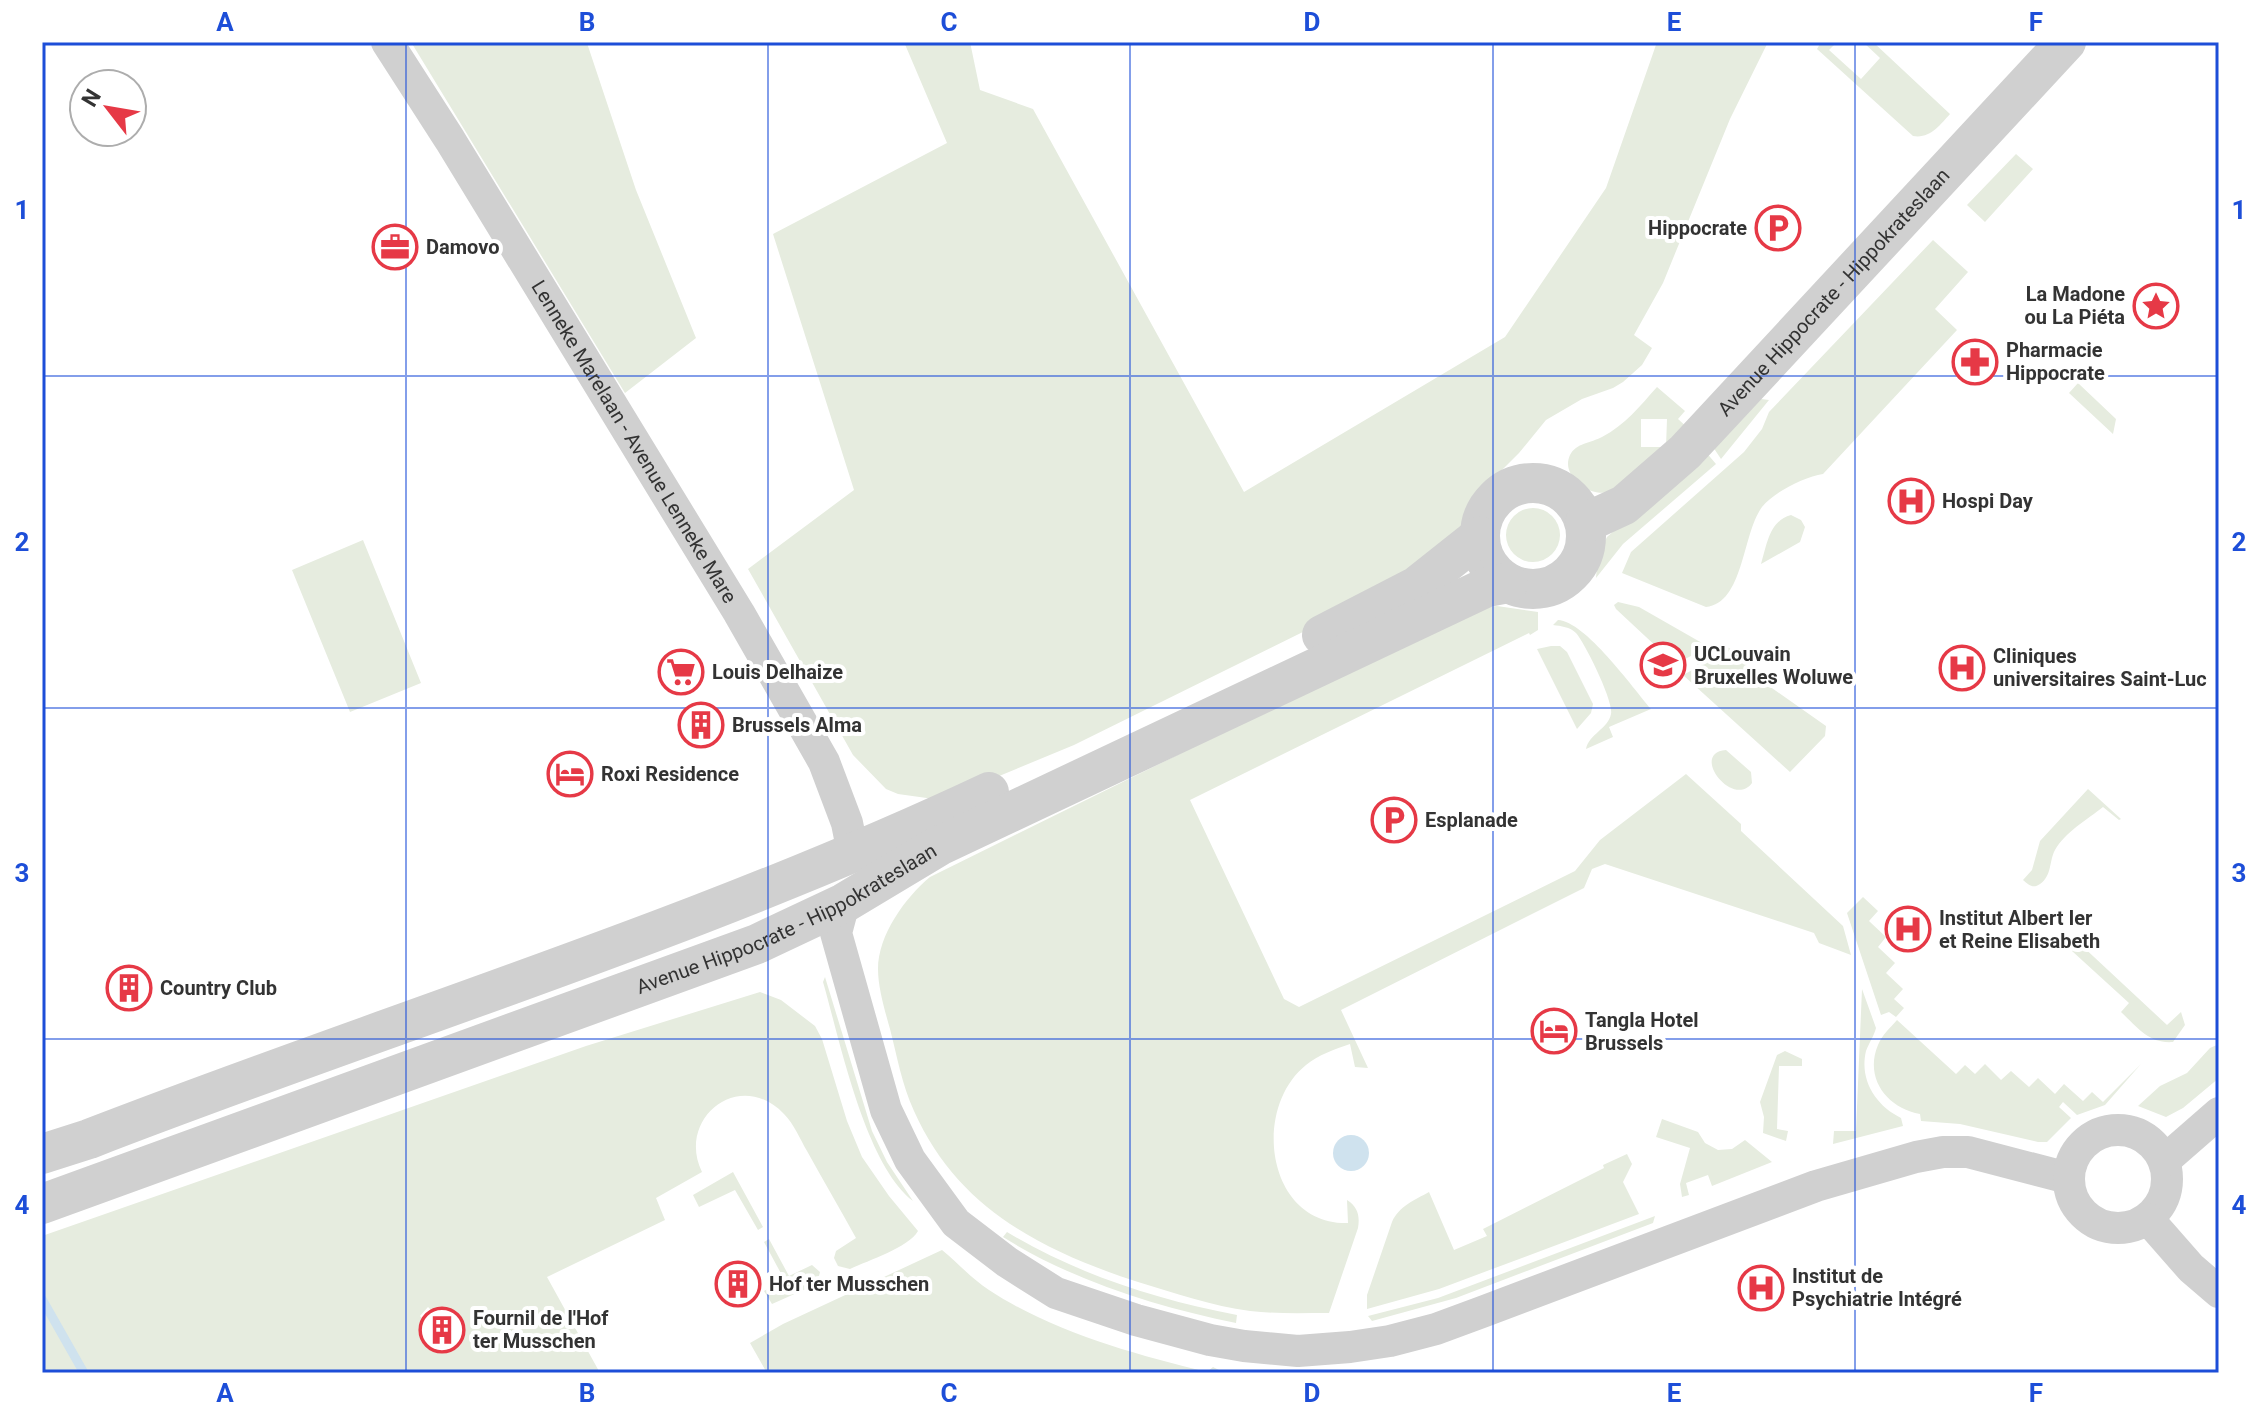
<svg xmlns="http://www.w3.org/2000/svg" width="2261" height="1415" font-family="Roboto,sans-serif">
  <rect width="100%" height="100%" fill="#fff"/>
  <!-- green -->
  <path fill="#e6ecdf" fill-rule="evenodd" d="M411,42L587,43L636,190L696,338L625,393Z
    M904,42H970L980,90L1033,109L1244,492L1505,337L1606,188L1657,42H1768L1730,119L1663,283L1634,335L1652,348L1642,365L1623,382L1613,388L1582,399L1546,420L1519,453L1481,491L1460,533L1400,584L1074,745L941,800L898,794L886,789L853,755L748,569L854,490L773,234L947,143Z
    M1821,42H1837L1829,50L1861,79L1880,58L1863,42H1873L1950,114C1940,125 1930,139 1913,136L1817,49Z
    M2016,154L2033,169L1985,222L1967,205Z
    M1933,240L1968,272L1935,309L1957,330L1823,474C1804,477 1774,492 1762,507C1742,534 1744,603 1706,607L1622,573L1631,552L1744,452L1762,429L1769,412Z
    M2078,383L2116,419L2113,434L2069,393Z
    M1657,387L1685,411L1678,419L1689,429C1663,454 1617,517 1578,483C1570,475 1565,466 1570,455C1576,443 1591,443 1602,437C1625,425 1640,406 1657,387ZM1641,419H1667L1666,447H1641Z
    M1754,398L1769,400L1721,459L1711,444Z
    M1705,451L1716,464L1623,544L1596,578L1598,555L1607,537Z
    M1506 535a27 27 0 1 1 54 0a27 27 0 1 1-54 0Z
    M1791,515L1801,520L1805,527L1800,542L1761,564C1767,545 1769,521 1791,515Z
    M363,540L421,683L350,712L292,570Z
    M1618,602L1639,607L1709,647L1675,664L1616,609L1614,605Z
    M1497,606L1538,612V630L1530,635L1529,633L1190,800L1284,999L1299,1007L1575,871L1600,840L1686,774L1741,824V831L1843,926L1851,955L1819,943L1814,933L1605,864L1592,869L1584,888L1341,1010L1368,1068L1355,1067L1350,1044C1335,1049 1318,1055 1306,1065C1251,1109 1267,1225 1348,1223L1347,1200C1358,1207 1360,1216 1358,1228L1329,1313C1302,1313 1276,1314 1250,1311C1212,1306 1175,1293 1138,1282C1042,1251 957,1208 914,1111C902,1085 897,1056 890,1029C885,1011 878,988 878,969C878,935 905,898 930,877L1364,663L1488,607Z
    M1558,620C1585,621 1633,688 1651,709L1609,727L1613,737L1586,749C1589,734 1608,729 1611,714C1614,702 1585,643 1576,633C1570,627 1561,626 1553,625Z
    M1551,646H1560L1567,652L1593,704L1591,713L1577,729L1537,649Z
    M1727,647L1748,658L1769,686L1826,726L1825,736L1790,772L1683,675L1698,667L1696,661Z
    M1726,750L1751,772L1752,783C1733,809 1689,753 1726,750Z
    M2088,789L2121,819L2119,820L2103,807C2088,819 2065,832 2055,850C2049,861 2052,876 2040,884C2033,889 2029,885 2023,880L2032,870L2040,841Z
    M1863,897L1878,911L1869,921L1886,937L1878,947L1895,963L1886,973L1903,989L1894,999L1904,1008L1896,1017L1889,1012L1881,1015L1847,913Z
    M2079,943L2167,1025L2181,1012L2185,1025L2173,1042C2149,1044 2137,1027 2121,1012L2129,1003L2072,951Z
    M825,977L872,1131L887,1162L913,1201C865,1164 840,1041 823,982Z
    M1862,989L1876,1028C1874,1036 1869,1043 1866,1051C1859,1080 1876,1106 1901,1118L1903,1126L1833,1144L1834,1131H1856Z
    M760,992L781,1000L815,1026L822,1039L847,1121L862,1157L889,1196L918,1231C908,1248 869,1260 850,1269L838,1266L834,1258L836,1251L856,1238C840,1209 823,1180 807,1151C800,1139 794,1124 784,1114C739,1067 676,1119 702,1172L656,1198L665,1220L547,1277L600,1373H42V1236L586,1046ZM445,1307L457,1319L452,1324L461,1333L446,1349L423,1328L427,1323L420,1316L428,1307L436,1315Z
    M1897,1020L1956,1074L1965,1065L1975,1074L1985,1064L2001,1080L2011,1071L2029,1087L2038,1078L2055,1094L2064,1084L2083,1101L2092,1092L2103,1102L2141,1064L2105,1105L2077,1115L2063,1102L2059,1107L2071,1118L2047,1142H2038L1960,1124L1921,1121L1920,1114C1887,1108 1864,1078 1878,1045C1882,1035 1890,1028 1897,1020Z
    M2219,1044V1078L2183,1108L2166,1117L2138,1106L2160,1086L2187,1073L2210,1048Z
    M1785,1051L1802,1059V1066H1779L1777,1129L1788,1131L1786,1141L1763,1133L1764,1117L1760,1102L1777,1055Z
    M1662,1119L1698,1132L1705,1143L1718,1150L1732,1149L1745,1140L1772,1162L1712,1186L1708,1175L1686,1183L1689,1195L1682,1197L1680,1184L1690,1148L1656,1137Z
    M1627,1154L1632,1164L1623,1182L1639,1214L1439,1289L1367,1309V1295L1392,1222C1399,1206 1415,1200 1429,1192L1454,1250L1487,1236L1483,1229L1604,1168L1603,1165Z
    M733,1172L763,1227L758,1230L735,1190L699,1207L693,1195Z
    M1655,1216L1653,1223L1456,1298L1372,1321L1368,1316L1438,1298Z
    M1007,1232C1076,1274 1158,1300 1237,1315L1236,1323C1157,1307 1071,1280 1003,1237Z
    M769,1239L789,1276L812,1265L820,1272L817,1284L772,1304L764,1291L784,1279L764,1242Z
    M942,1250C958,1263 972,1279 989,1290C1053,1332 1133,1354 1207,1372L1213,1367L1225,1373H767L750,1343L783,1324Z"/>
  <!-- water -->
  <path fill="#cfe2ee" d="M1333 1153a18 18 0 1 1 36 0a18 18 0 1 1-36 0Z"/>
  <g fill="none" stroke-linecap="round" stroke-linejoin="round">
    <!-- stream -->
    <path stroke="#cfe2ee" stroke-width="9" d="M42,1299L84,1373"/>
    <!-- minor -->
    <g stroke="#d0d0d0" stroke-width="32">
      <path id="s1" d="M387,42L450,140L739,613L824,762L847,823L853,853"/>
      <path d="M844,903L836,933L886,1110L910,1160L956,1223L1007,1262L1056,1293L1136,1320L1210,1340L1244,1346L1298,1351L1350,1347L1390,1341L1436,1329L1482,1312L1816,1186L1916,1157L1943,1152H1968L2068,1178"/>
      <circle cx="2118" cy="1179" r="49"/>
      <path d="M2164,1161L2219,1113"/>
      <path d="M2148,1219L2191,1268L2219,1292"/>
    </g>
    <!-- tertiary -->
    <g stroke="#d0d0d0" stroke-width="40">
      <circle cx="1533" cy="536" r="53"/>
      <path id="s2" d="M1585,523L1624,505L1685,452L2066,42"/>
      <path d="M1322,635L1417,586L1480,536"/>
      <path d="M42,1154L89,1139C388,1023 698,929 989,792"/>
      <path id="s3" d="M42,1204L757,944L844,903L939,846L1487,587L1508,583"/>
    </g>
  </g>
  <!-- grid -->
  <path fill="none" stroke="#1d4ed8" stroke-width="2" stroke-opacity="0.55" d="M406,42V1373M768,42V1373M1130,42V1373M1493,42V1373M1855,42V1373M42,376H2219M42,708H2219M42,1039H2219"/>
  <!-- icons -->
  <defs>
    <g id="parking-ring" transform="scale(2.3)"><circle r="9.5" fill="#fff" stroke="#e63946" stroke-width="1.5"/><path d="M-3.5-5.5H1a3.5 3.5 0 0 1 0 7H-1V5.5H-3.5ZM-1-3.4V-.6H.8a1.4 1.4 0 0 0 0-2.8Z" fill="#e63946"/></g>
    <g id="office-ring" transform="scale(2.3)"><circle r="9.5" fill="#fff" stroke="#e63946" stroke-width="1.5"/><path d="M-6-3h4V-5.5h4V-3h4V5H-6ZM-1-4.5V-3h2v-1.5ZM-6 0V1H6V0Z" fill="#e63946"/></g>
    <g id="sight-ring" transform="scale(2.3)"><circle r="9.5" fill="#fff" stroke="#e63946" stroke-width="1.5"/><path d="M0-6L1.8-2.2L6-1.7L2.9 1.2L3.7 5.4L0 3.3L-3.7 5.4L-2.9 1.2L-6-1.7L-1.8-2.2Z" fill="#e63946"/></g>
    <g id="pharmacy-ring" transform="scale(2.3)"><circle r="9.5" fill="#fff" stroke="#e63946" stroke-width="1.5"/><path d="M-2-6h4v4h4v4h-4v4h-4v-4h-4v-4h4Z" fill="#e63946"/></g>
    <g id="hospital-ring" transform="scale(2.3)"><circle r="9.5" fill="#fff" stroke="#e63946" stroke-width="1.5"/><path d="M-5-5h3v3.5h4V-5h3V5h-3V1.5h-4V5h-3Z" fill="#e63946"/></g>
    <g id="university-ring" transform="scale(2.3)"><circle r="9.5" fill="#fff" stroke="#e63946" stroke-width="1.5"/><path d="M0-5L7-2L0 1L-7-2ZM-4 1L0 2.5L4 1V4Q0 6-4 4Z" fill="#e63946"/></g>
    <g id="supermarket-ring" transform="scale(2.3)"><circle r="9.5" fill="#fff" stroke="#e63946" stroke-width="1.5"/><path d="M-6-5.5h2.5l.6 2H6L4.5 2H-2.5L-4.4-4H-6ZM-1.5 3.2a1.3 1.3 0 1 0 .1 0ZM3 3.2a1.3 1.3 0 1 0 .1 0Z" fill="#e63946"/></g>
    <g id="building-ring" transform="scale(2.3)"><circle r="9.5" fill="#fff" stroke="#e63946" stroke-width="1.5"/><path d="M-4-6H4V6H1V3H-1V6H-4ZM-2.5-4.3h1.7v1.8h-1.7ZM.8-4.3h1.7v1.8H.8ZM-2.5-1h1.7V.8h-1.7ZM.8-1h1.7V.8H.8Z" fill="#e63946"/></g>
    <g id="hotel-ring" transform="scale(2.3)"><circle r="9.5" fill="#fff" stroke="#e63946" stroke-width="1.5"/><path d="M-6-4.5h1.5V1H6V5H4.5V3h-9V5H-6ZM-4 0a1.8 1.8 0 1 1 3.6 0ZM.5 0V-2.5h3Q6-2.5 6 0Z" fill="#e63946"/></g>
  </defs>
  <g fill-rule="evenodd">
    <use href="#parking-ring" x="1778" y="228"/>
    <use href="#office-ring" x="395" y="247"/>
    <use href="#sight-ring" x="2156" y="306"/>
    <use href="#pharmacy-ring" x="1975" y="362"/>
    <use href="#hospital-ring" x="1911" y="501"/>
    <use href="#university-ring" x="1663" y="665"/>
    <use href="#hospital-ring" x="1962" y="668"/>
    <use href="#supermarket-ring" x="681" y="672"/>
    <use href="#building-ring" x="701" y="725"/>
    <use href="#hotel-ring" x="570" y="774"/>
    <use href="#parking-ring" x="1394" y="820"/>
    <use href="#hospital-ring" x="1908" y="929"/>
    <use href="#building-ring" x="129" y="988"/>
    <use href="#hotel-ring" x="1554" y="1031"/>
    <use href="#building-ring" x="738" y="1284"/>
    <use href="#hospital-ring" x="1761" y="1288"/>
    <use href="#building-ring" x="442" y="1330"/>
  </g>
  <g text-anchor="middle" dominant-baseline="central" stroke-width="8" stroke-linejoin="round" paint-order="stroke">
    <!-- poi labels -->
    <g font-size="20" font-weight="bold" fill="#333" stroke="#fff" text-anchor="start">
      <text x="1747" y="228" text-anchor="end">Hippocrate</text>
      <text x="426" y="247">Damovo</text>
      <text x="2125" y="294" text-anchor="end">La Madone<tspan x="2125" dy="23">ou La Piéta</tspan></text>
      <text x="2006" y="350">Pharmacie<tspan x="2006" dy="23">Hippocrate</tspan></text>
      <text x="1942" y="501">Hospi Day</text>
      <text x="1694" y="654">UCLouvain<tspan x="1694" dy="23">Bruxelles Woluwe</tspan></text>
      <text x="1993" y="656">Cliniques<tspan x="1993" dy="23">universitaires Saint-Luc</tspan></text>
      <text x="712" y="672">Louis Delhaize</text>
      <text x="732" y="725">Brussels Alma</text>
      <text x="601" y="774">Roxi Residence</text>
      <text x="1425" y="820">Esplanade</text>
      <text x="1939" y="918">Institut Albert Ier<tspan x="1939" dy="23">et Reine Elisabeth</tspan></text>
      <text x="160" y="988">Country Club</text>
      <text x="1585" y="1020">Tangla Hotel<tspan x="1585" dy="23">Brussels</tspan></text>
      <text x="1792" y="1276">Institut de<tspan x="1792" dy="23">Psychiatrie Intégré</tspan></text>
      <text x="769" y="1284">Hof ter Musschen</text>
      <text x="473" y="1318">Fournil de l'Hof<tspan x="473" dy="23">ter Musschen</tspan></text>
    </g>
    <!-- street labels -->
    <g font-size="20" fill="#333" stroke="#fff">
      <text stroke="none"><textPath href="#s2" startOffset="342">Avenue Hippocrate - Hippokrateslaan</textPath></text>
      <text stroke="none"><textPath href="#s1" startOffset="470">Lenneke Marelaan - Avenue Lenneke Mare</textPath></text>
      <text stroke="none"><textPath href="#s3" startOffset="798">Avenue Hippocrate - Hippokrateslaan</textPath></text>
    </g>
  </g>
  <!-- border -->
  <rect width="2261" height="1415" fill="none" stroke="#ffffff" stroke-width="88"/>
  <!-- north arrow -->
  <g transform="translate(108 108) rotate(301)"><circle r="38" fill="#ffffff" stroke="#adadad" stroke-width="2"/>
  <path d="M0-6L14 30L0 20L-14 30Z" fill="#e63946"/>
  <text y="-12" font-size="22" font-weight="bold" text-anchor="middle" fill="#333333">N</text>
  </g>
  <rect x="44" y="44" width="2173" height="1327" fill="none" stroke="#1d4ed8" stroke-width="3"/>
  <g font-size="26" text-anchor="middle" font-weight="bold" fill="#1d4ed8">
    <text x="225" y="31">A</text>
    <text x="587" y="31">B</text>
    <text x="949" y="31">C</text>
    <text x="1312" y="31">D</text>
    <text x="1674" y="31">E</text>
    <text x="2036" y="31">F</text>
    <text x="22" y="219">1</text>
    <text x="2239" y="219">1</text>
    <text x="22" y="551">2</text>
    <text x="2239" y="551">2</text>
    <text x="22" y="882">3</text>
    <text x="2239" y="882">3</text>
    <text x="22" y="1214">4</text>
    <text x="2239" y="1214">4</text>
    <text x="225" y="1402">A</text>
    <text x="587" y="1402">B</text>
    <text x="949" y="1402">C</text>
    <text x="1312" y="1402">D</text>
    <text x="1674" y="1402">E</text>
    <text x="2036" y="1402">F</text>
  </g>
</svg>
